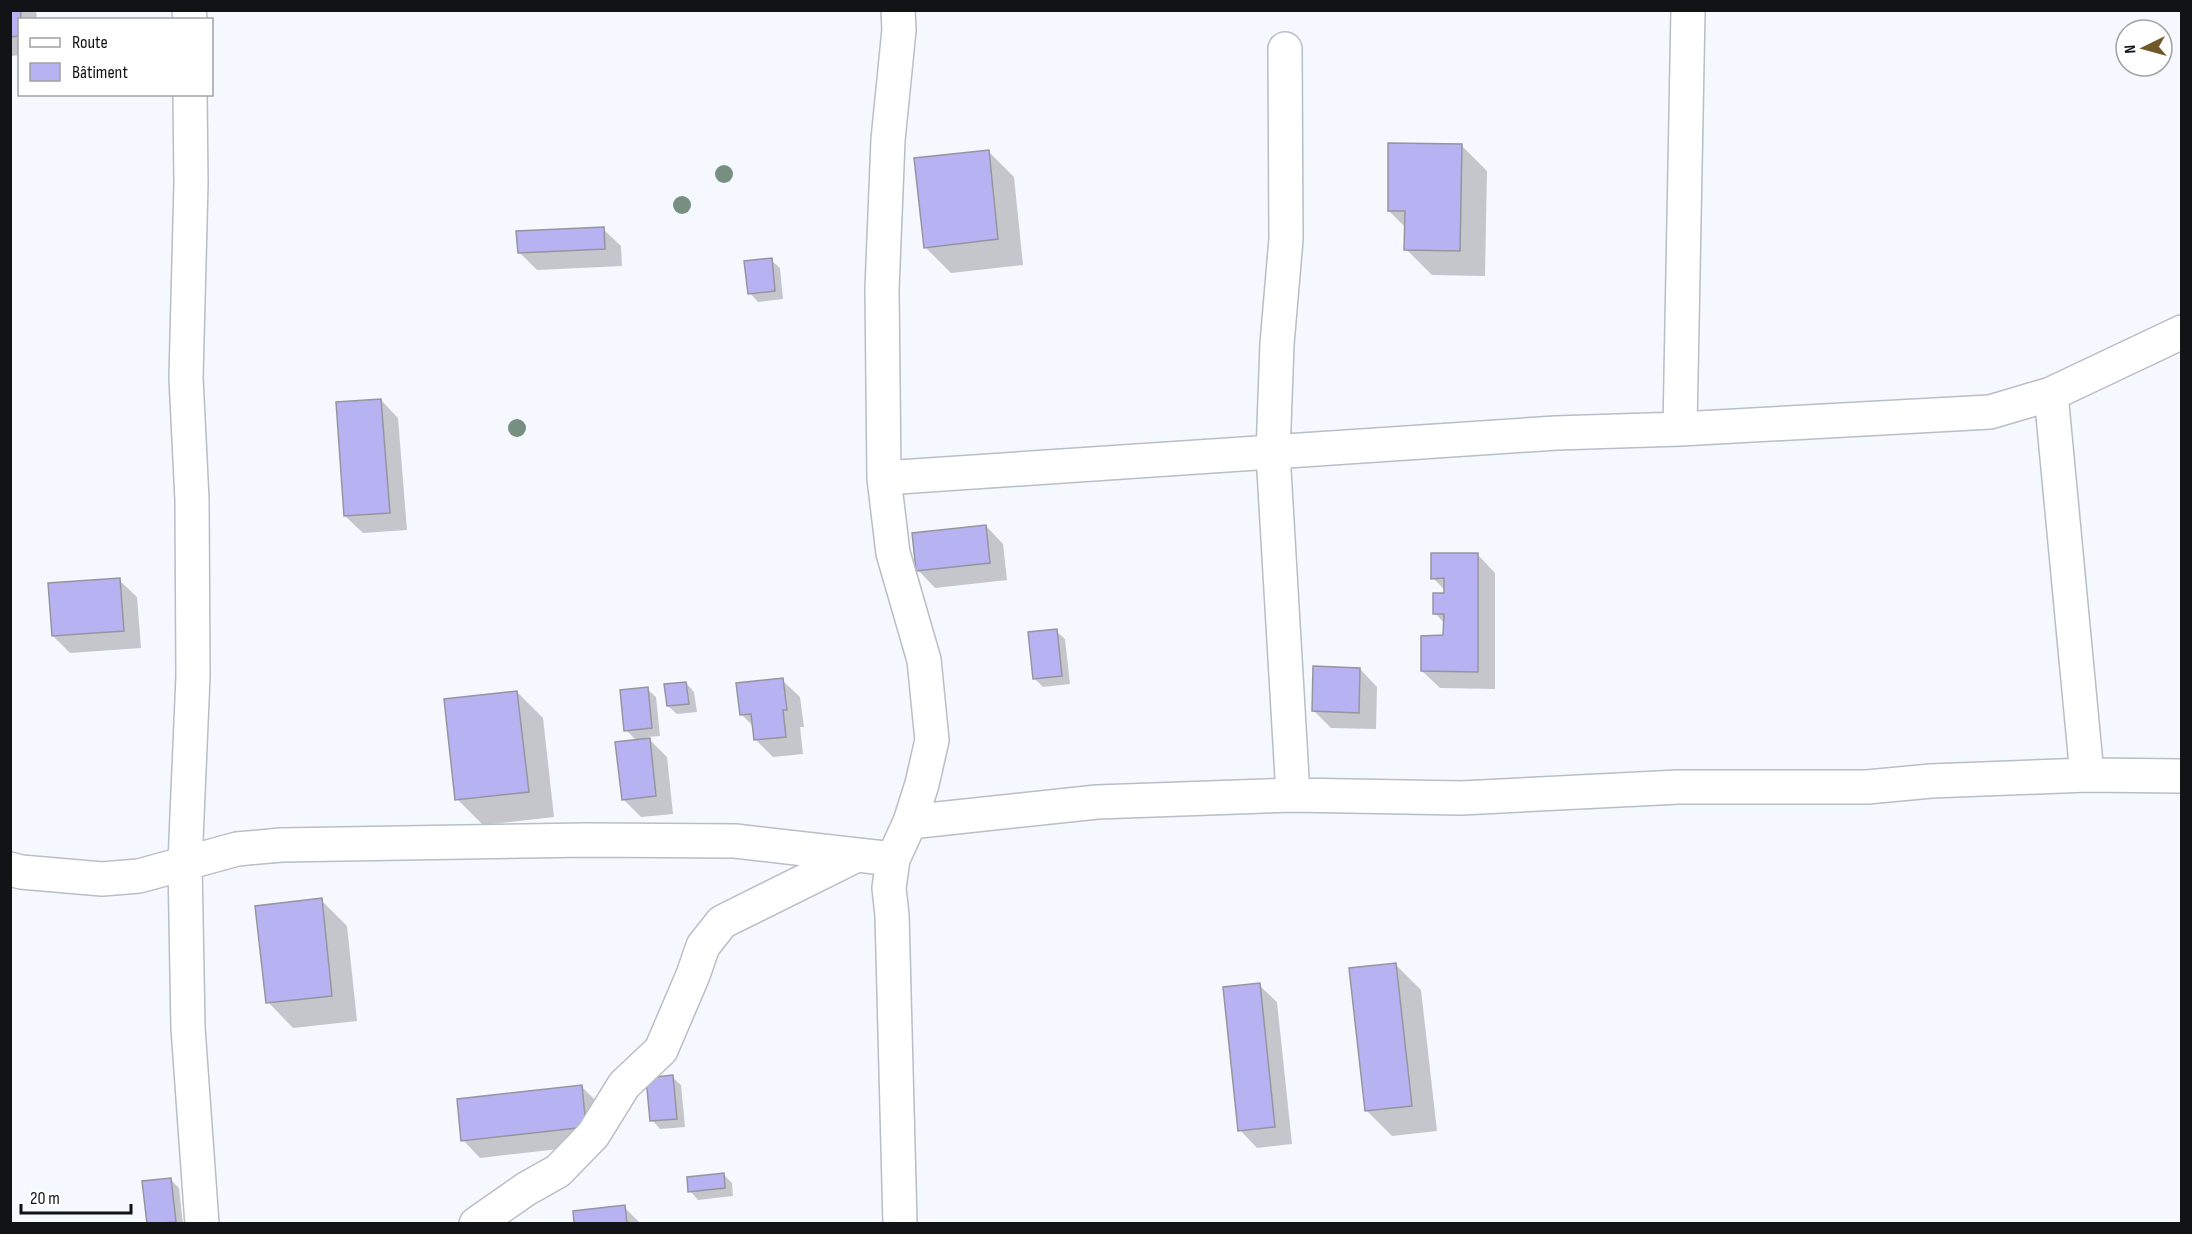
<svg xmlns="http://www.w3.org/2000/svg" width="2192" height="1234" font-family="'Sofia Sans Condensed',sans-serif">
  <rect width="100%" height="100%" fill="#f5f8fe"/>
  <!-- shadow -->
  <path fill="#0003" d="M10,10H36L37,20H20V55L11,56Z
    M1461,145L1487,171L1485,276L1432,275L1406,249V228L1389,211Z
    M988,151L1014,177L1023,265L951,273L925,247Z
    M603,229L621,246L622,266L537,270L519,252Z
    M771,260L780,268L783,299L758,302L750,293Z
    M381,400L398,418L407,530L363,533L345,516Z
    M986,526L1003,544L1007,580L935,588L918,570Z
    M1478,555L1495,573V689L1440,688L1422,671L1445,637V624L1435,613L1446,591L1433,578Z
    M119,580L137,597L141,648L70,653L53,636Z
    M1056,631L1065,639L1070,684L1043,687L1034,678Z
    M1360,669L1377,687L1376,729L1331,728L1313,710Z
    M782,680L800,697L804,727H800L803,754L773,757L755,739L754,727L741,714Z
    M686,683L694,692L697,712L677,714L668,706Z
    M647,689L656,697L660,736L647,737L667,757L673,814L641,817L623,799L637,741L626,730Z
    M517,692L543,718L554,817L483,825L457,799Z
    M321,900L347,926L357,1021L293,1028L268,1002Z
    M1395,964L1421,990L1437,1131L1392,1136L1366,1110Z
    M1259,985L1277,1002L1292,1144L1257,1148L1240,1130Z
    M672,1077L681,1085L685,1127L660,1129L652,1120Z
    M582,1087L599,1104L603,1144L480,1158L463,1140Z
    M723,1174L732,1183L733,1196L698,1200L690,1191Z
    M171,1180L179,1188L183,1224H149Z
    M624,1207L641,1224H576Z"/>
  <!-- building -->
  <path fill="#b7b2f1" stroke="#96959f" stroke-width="1.5" d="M10,10H21L20,36L10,37Z
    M1388,143L1462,144L1460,251L1404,250L1405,211H1388Z
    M989,150L998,239L924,248L914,158Z
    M604,227L605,249L518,253L516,231Z
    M772,258L775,291L748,294L744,261Z
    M381,399L390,513L344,516L336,402Z
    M986,525L990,563L916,571L912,533Z
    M1431,553H1478V672L1421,671V636L1443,635L1444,614H1433V593H1444V578L1431,579Z
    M120,578L124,631L52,636L48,583Z
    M1057,629L1062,676L1033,679L1028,632Z
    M1313,666L1360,668L1359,713L1312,711Z
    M783,678L787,710H783L786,737L754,740L751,714L740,715L736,683Z
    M686,682L689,704L667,706L664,684Z
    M648,687L652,728L624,731L620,690Z
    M517,691L529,792L455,800L444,699Z
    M650,738L656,796L622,800L615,742Z
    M322,898L332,996L266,1003L255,906Z
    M1396,963L1412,1106L1365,1111L1349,968Z
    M1260,983L1275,1127L1238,1131L1223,987Z
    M673,1075L677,1119L650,1121L646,1078Z
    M582,1085L586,1127L461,1141L457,1099Z
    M724,1173L725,1188L688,1192L687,1177Z
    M171,1178L176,1222L147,1224L142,1181Z
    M625,1205L627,1224H574L573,1211Z"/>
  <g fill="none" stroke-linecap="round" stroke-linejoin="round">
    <!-- minor casing -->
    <g stroke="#b8bec6" stroke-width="36">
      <path id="minor" d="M189,10L190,20
        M898,10L899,30L888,140L882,289L884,478L893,553L924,660L932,740L922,784L910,822L893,859L889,888L892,915L900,1224
        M1285,49L1286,239L1277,344L1273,453L1293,795
        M190,94L191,183L186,378L192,500L193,676L185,863L188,1028L202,1224
        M2051,394L2087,775
        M1680,429L1688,10
        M884,478L1556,433L1680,429L1990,412L2051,394L2182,332
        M910,822L1097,802L1293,795L1461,798L1679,787H1867L1931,781L2087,775L2182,776
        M10,869L21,872L102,879L139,876L237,849L281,845L587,840L735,841L893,859
        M476,1224L526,1189L558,1171L593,1135L624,1085L661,1050L693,975L703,946L722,922L857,855"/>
    </g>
    <!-- minor -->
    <use href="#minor" stroke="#fff" stroke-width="33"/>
  </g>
  <!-- trees -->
  <g fill="#768f80">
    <circle cx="724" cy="174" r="9"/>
    <circle cx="682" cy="205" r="9"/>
    <circle cx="517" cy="428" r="9"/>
  </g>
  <!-- border -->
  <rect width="2192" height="1234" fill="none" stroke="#111316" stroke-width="24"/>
  <!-- legend -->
  <rect x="18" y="18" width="195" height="78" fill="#ffffff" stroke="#a0a1a2" stroke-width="1.5"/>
  <rect x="30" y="38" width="30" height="9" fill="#ffffff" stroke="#a0a1a2" stroke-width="1.5"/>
  <text x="72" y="48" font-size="18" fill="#111316">Route</text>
  <rect x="30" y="63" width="30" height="18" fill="#b7b2f1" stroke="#a0a1a2" stroke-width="1.5"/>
  <text x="72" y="78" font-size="18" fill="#111316">Bâtiment</text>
  <!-- north arrow -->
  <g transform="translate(2144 48) rotate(265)"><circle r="28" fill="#ffffff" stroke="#a0a1a2" stroke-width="1.5"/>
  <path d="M0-4.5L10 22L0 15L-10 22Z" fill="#705829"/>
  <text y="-9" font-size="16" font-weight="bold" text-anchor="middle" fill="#111316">N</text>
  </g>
  <!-- scale -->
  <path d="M21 1204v9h110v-9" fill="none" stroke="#111316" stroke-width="3"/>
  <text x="30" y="1204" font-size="18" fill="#111316" stroke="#ffffff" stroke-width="4.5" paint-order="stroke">20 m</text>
</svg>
